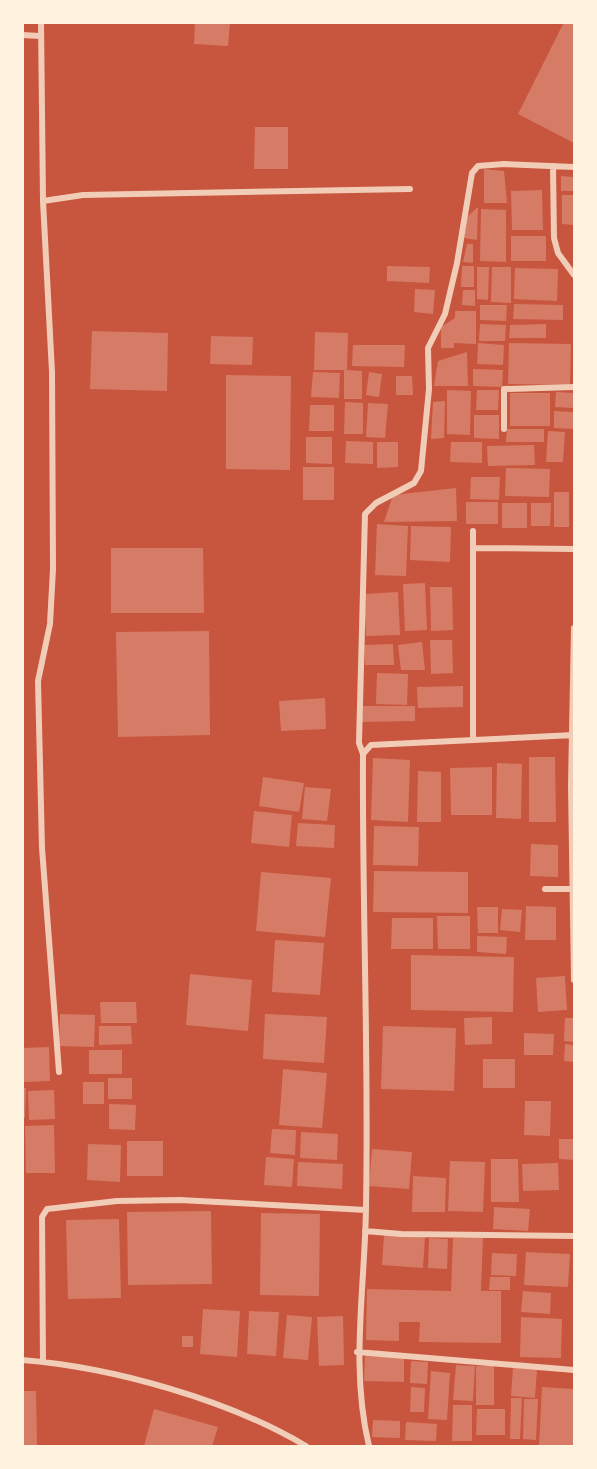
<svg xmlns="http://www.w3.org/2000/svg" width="597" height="1469" font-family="'Crimson Pro',serif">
  <rect width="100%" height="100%" fill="#c8553d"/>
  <!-- building -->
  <path fill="#d67c66" d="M195,22H230L228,46L194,44Z
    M564,22H574V143L518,114Z
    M255,127H288V169H254Z
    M484,169L504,171L507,203H484Z
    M561,176L574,177V191H561Z
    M542,190L543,230H512L511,191Z
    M562,195H574V225L562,224Z
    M478,207L477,240L464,238L468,216Z
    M481,209L506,210V262L480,261Z
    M511,236H546V261H511Z
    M467,244H473V263L463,262Z
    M387,266L430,267L429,283L387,281Z
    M462,266H474V287H461Z
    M477,267H489L488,300L477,299Z
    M492,267H511V303L491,302Z
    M515,268L558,269L557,301L514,299Z
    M415,289L435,290L433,314L414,312Z
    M463,290H475V306L462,305Z
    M514,304L563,305V320L513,319Z
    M480,305H507L506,321L480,320Z
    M455,311H476V344L454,343V348H441V327L455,318Z
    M480,324L506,325L505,341H479Z
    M546,324V338H509L510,325Z
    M92,331L168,333L167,391L90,389Z
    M315,332L348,333L347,370L362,371V399H344V370H314Z
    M211,336L253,337L252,365L210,364Z
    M478,343L504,345L503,365L477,364Z
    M509,343L571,344L570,385L508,384Z
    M353,345H405L404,367L352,366Z
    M467,352L468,386H434L438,361Z
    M473,369L503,370L502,387L473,386Z
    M313,372L340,373L339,398L311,397Z
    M369,372L382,374L379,397L366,395Z
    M226,375L291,376L290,470L226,469Z
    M396,376H412L413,395H396Z
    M447,390L471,391L470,435L447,434Z
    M477,390H499L498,410H476Z
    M556,392L574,393V408L555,407Z
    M510,393H550V426H510Z
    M445,401L444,438L431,439L433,402Z
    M345,402L363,403V434H344Z
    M368,403L388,404L385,438L366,437Z
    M310,405H334V431H309Z
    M554,411L574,412V429L554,428Z
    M474,415H499V439L474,438Z
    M507,429H544V442H506Z
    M548,431L565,432L563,462H546Z
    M306,437H332V464L306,463Z
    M346,441L373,442V464L345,463Z
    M377,442H398V467L377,468Z
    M451,442H482V463L450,462Z
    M534,445L535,465L488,466L487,446Z
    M303,467H334V500H303Z
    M506,468L550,469L549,497L505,496Z
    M471,477H500L499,500L470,499Z
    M456,488L457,521L384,522L393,495Z
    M554,492H569V527H554Z
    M466,502H498V524H466Z
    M502,503H527V528H502Z
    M531,503H551L550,526H531Z
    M377,524L408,526L406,576L375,575Z
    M411,526L451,527L450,562L410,560Z
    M111,548H203L204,613H111Z
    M425,583L427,630L405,631L403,584Z
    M430,587H452L453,630L431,631Z
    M398,592L400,635L366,636L364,594Z
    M209,631L210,735L118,737L116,632Z
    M430,640H452L453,673L431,674Z
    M422,642L425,670H401L398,645Z
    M393,644L394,665H365L364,645Z
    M377,673L408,674L407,705L376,704Z
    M463,686V707L418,708L417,687Z
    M325,698L326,729L281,731L279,701Z
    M361,706H415V721L360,722Z
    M529,757H555L556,822H529Z
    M373,758L410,760L408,822L371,820Z
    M497,763L522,764L521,819L496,818Z
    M492,767V815H451L450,768Z
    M418,771L441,772V822H417Z
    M263,777L304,783L299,812L259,806Z
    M305,787L331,789L327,821L302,819Z
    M254,811L292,815L289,847L251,843Z
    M298,823L335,825L334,848L296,846Z
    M374,826L419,827L418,866L373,865Z
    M531,844L558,845V877L530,876Z
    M374,871L468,872V913L373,912Z
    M261,872L331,878L325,937L256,931Z
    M526,906L556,907V940H525Z
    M477,907H498V933H478Z
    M502,909L522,910L520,932L500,930Z
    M437,916H470V949H438Z
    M392,918H433V949H391Z
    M477,936L507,937L506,954L477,952Z
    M275,940L324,943L320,995L272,992Z
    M411,955L514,957L513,1012L411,1010Z
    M190,974L252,980L248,1031L186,1025Z
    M565,976L567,1010L538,1012L536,978Z
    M100,1002H136L137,1023H101Z
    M60,1014L95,1015L94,1047L59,1046Z
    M265,1014L327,1017L324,1063L263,1059Z
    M492,1017V1044L465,1045L464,1018Z
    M565,1018H574V1042L564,1041Z
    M99,1026H131L132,1044L99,1045Z
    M383,1026L456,1028L454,1091L381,1089Z
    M524,1033L554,1034L553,1055H524Z
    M565,1044L574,1045V1062L564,1061Z
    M49,1047L50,1081L24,1082V1048Z
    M89,1050H122V1074H89Z
    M483,1059H515V1088H483Z
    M283,1069L327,1073L322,1128L279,1125Z
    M108,1078H132V1099H108Z
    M83,1082H104V1104H83Z
    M22,1088H26L25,1118H22Z
    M54,1090L55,1119L29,1120L28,1091Z
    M525,1101H551L550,1136L524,1135Z
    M109,1104L136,1105L135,1130L109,1129Z
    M54,1125L55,1173H26L25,1126Z
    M272,1129L296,1130L295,1155L270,1153Z
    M301,1132L338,1134L337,1160L300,1158Z
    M559,1139H574V1160L559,1159Z
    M127,1141H163V1176H127Z
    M88,1144L121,1145L120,1182L87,1180Z
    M372,1149L412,1152L409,1189L369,1186Z
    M266,1157L294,1159L292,1187L264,1185Z
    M491,1159H518L519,1202H491Z
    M450,1161L485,1162L483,1212L448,1211Z
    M298,1162L343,1164L342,1189L297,1186Z
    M558,1163L559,1190L523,1191L522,1164Z
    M413,1176L446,1178L445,1212H412Z
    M494,1207L530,1209L528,1231L493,1229Z
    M211,1211L212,1284L128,1285L127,1212Z
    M261,1213L320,1214L319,1296L260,1295Z
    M119,1219L121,1298L68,1299L66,1220Z
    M384,1235L425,1237L423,1268L382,1265Z
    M429,1238L448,1239L447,1269L428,1268Z
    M453,1238H483L481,1291H501V1343L419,1342L420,1322H399V1341L366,1340L367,1289L451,1291Z
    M526,1252L570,1254L568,1287L524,1285Z
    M492,1253L517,1254L516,1276L491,1275Z
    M490,1277H510V1290H489Z
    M523,1291L551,1293L550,1314L521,1312Z
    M203,1309L240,1311L237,1357L200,1354Z
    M249,1311L279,1312L276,1356L247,1354Z
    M287,1315L312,1317L308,1360L283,1358Z
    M343,1316L344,1365L319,1366L317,1317Z
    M521,1317L562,1319L561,1358L520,1357Z
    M182,1336H193V1347H182Z
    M365,1356L404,1357V1382L364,1381Z
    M411,1361L428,1362L427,1384L410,1383Z
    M456,1365L475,1366L473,1401L453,1400Z
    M476,1366H494V1405H476Z
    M513,1367L537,1369L535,1398L511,1396Z
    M431,1371L450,1373L447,1420L428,1419Z
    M411,1387L425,1388L424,1412H410Z
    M542,1387L574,1389V1446H539Z
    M22,1391H36L37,1446H22Z
    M511,1398H522L520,1439H510Z
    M524,1399H538L536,1440L523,1439Z
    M453,1405H472V1441H452Z
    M154,1409L218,1427L212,1446H144Z
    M477,1409H505V1435H476Z
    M373,1420L400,1421V1438L372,1437Z
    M406,1422L437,1424L436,1441L405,1440Z"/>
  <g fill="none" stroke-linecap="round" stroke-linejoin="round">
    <!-- minor -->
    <path stroke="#f1ccb7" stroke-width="6" d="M41,22L43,201L52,372L53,569L50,624L38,681L42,848L59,1072
      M22,35L40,36
      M553,166L554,238L558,253L574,275
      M43,201L83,195L410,189
      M504,429V389L574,387
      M473,548V531
      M473,740V548L574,549
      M363,754L359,743L365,514L376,503L414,483L421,471L429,389L428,348L445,314L457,263L472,173L478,166L504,164L574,167
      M545,889H574
      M574,980L571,785L574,628
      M365,1231L401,1234L574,1236
      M357,1352L574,1370
      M22,1360C112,1367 229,1400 306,1446
      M43,1362L42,1217L47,1209L117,1201L180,1200L366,1210
      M369,1446C350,1367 365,1288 366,1207C369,1056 362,905 363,754L371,745L574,735"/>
  </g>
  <!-- border -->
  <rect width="597" height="1469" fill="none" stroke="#fff3e0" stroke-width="48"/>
</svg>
